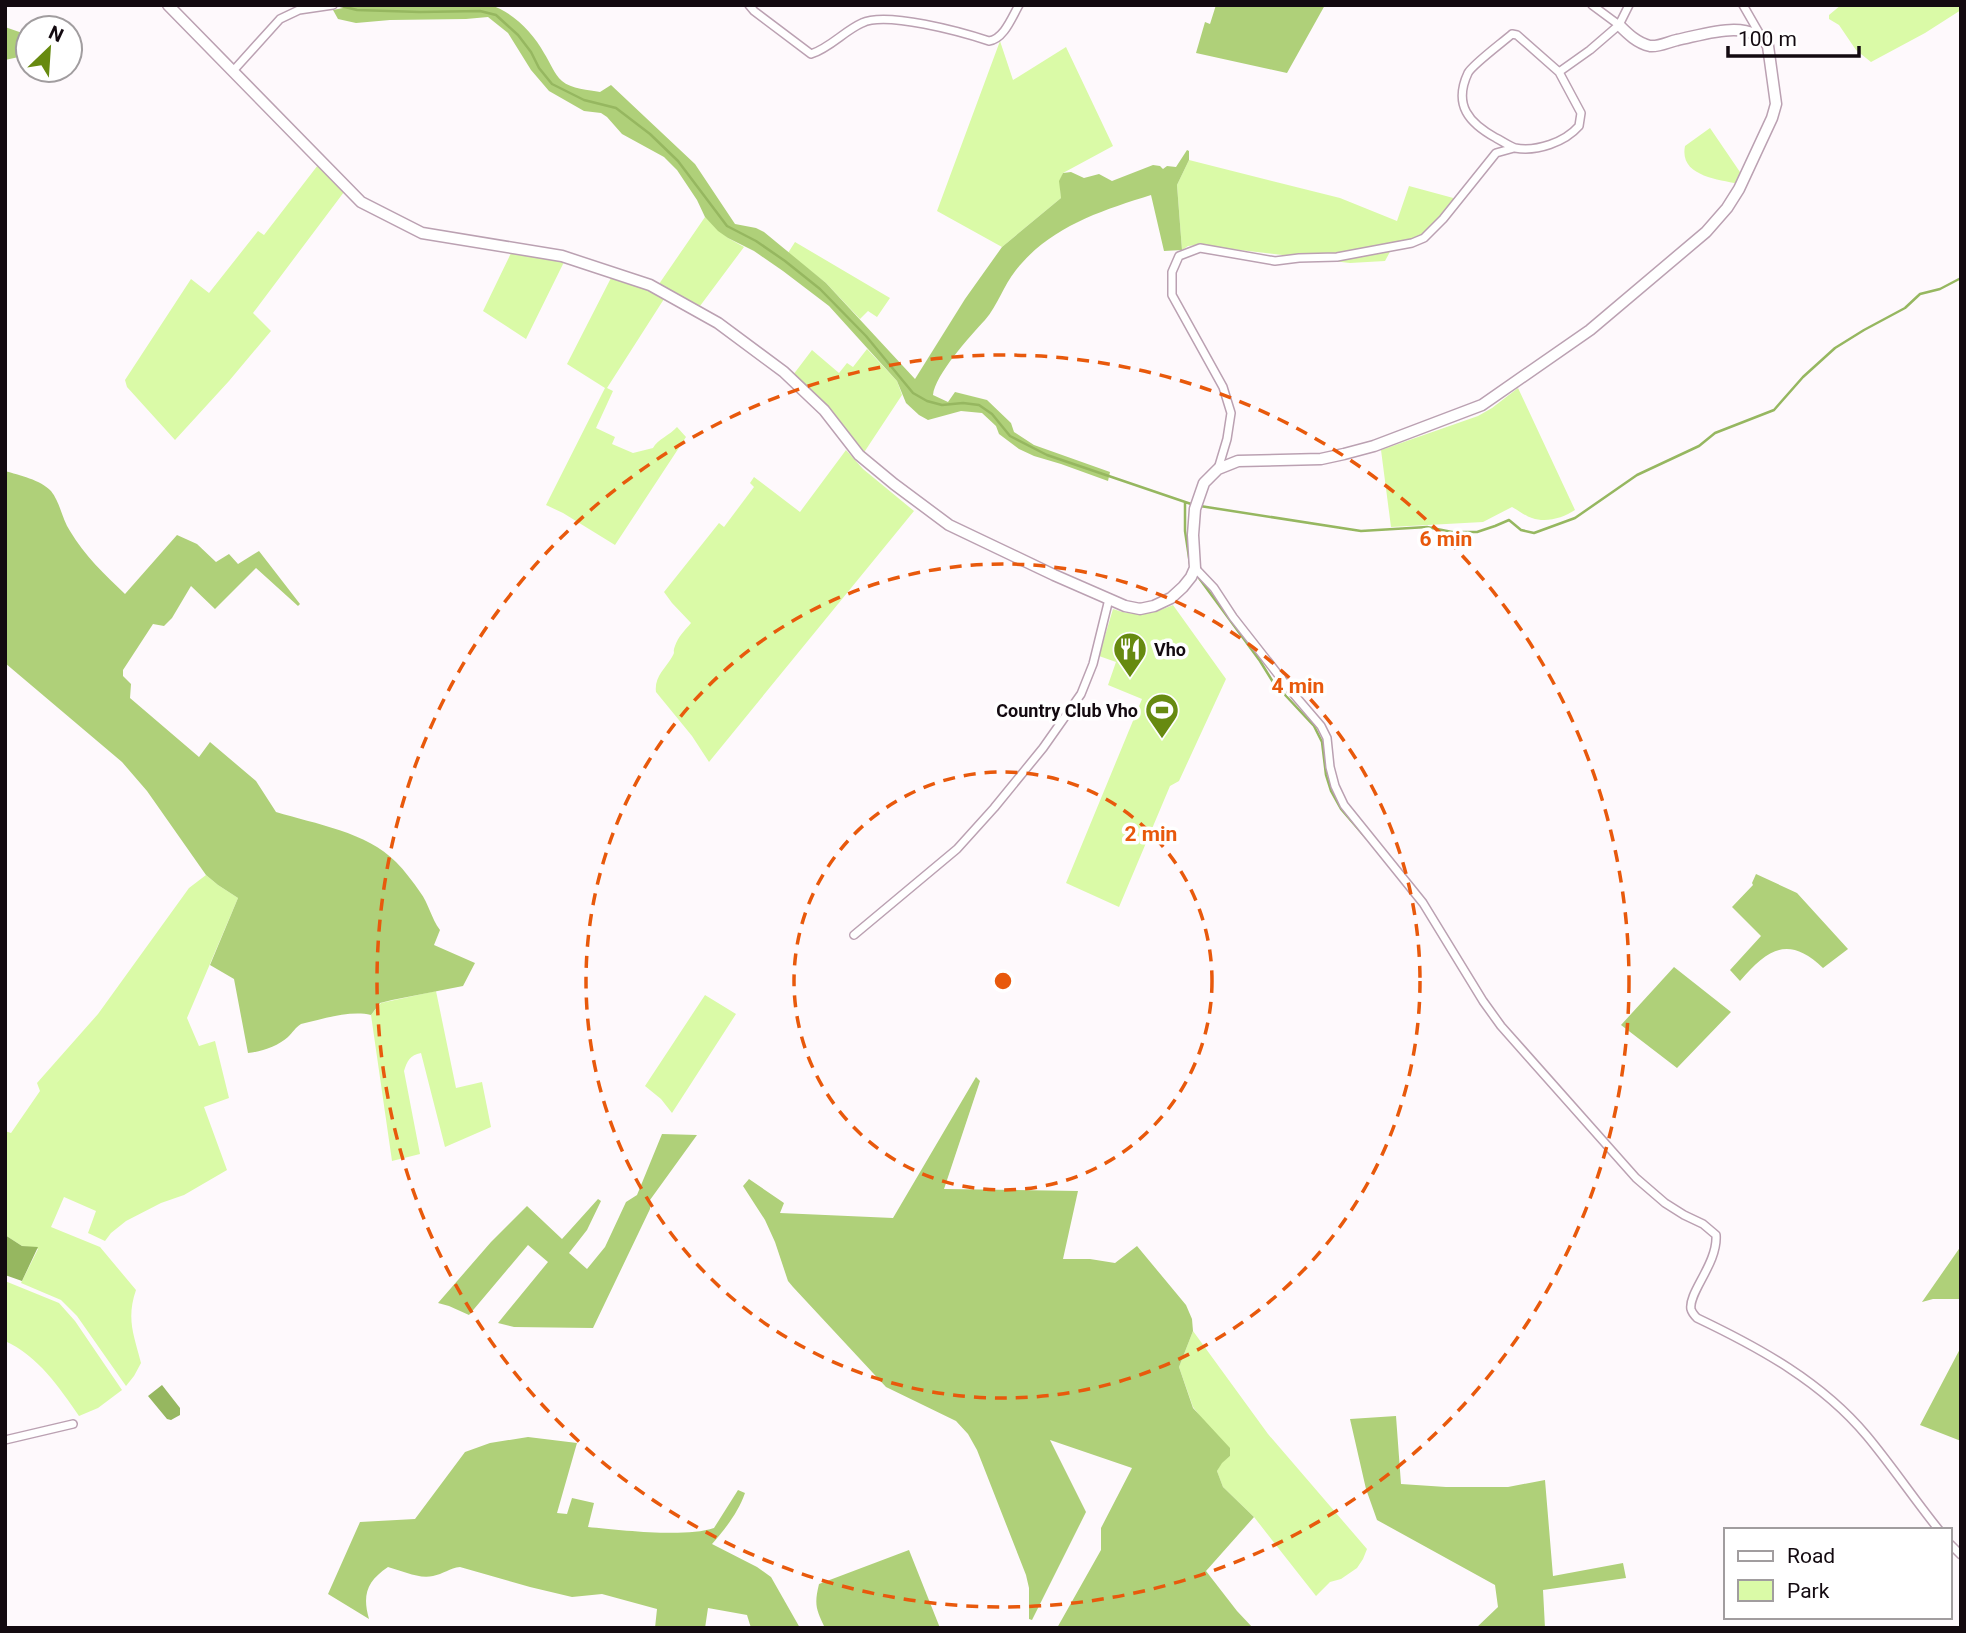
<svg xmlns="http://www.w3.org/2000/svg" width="1966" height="1633" font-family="Roboto,sans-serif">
  <rect width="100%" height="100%" fill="#fef9fc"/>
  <!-- green -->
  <path fill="#dafaa7" d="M1841,5H1961V10L1925,33L1871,62L1856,50L1839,25L1829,19V15Z
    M1000,41L1013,80L1066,47L1113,146L1063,173L1060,181L1061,198L1002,247L937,211Z
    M1710,128L1742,175L1738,184C1717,179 1679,176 1685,146Z
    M1189,160L1340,198L1397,221L1409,186L1457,199L1434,226L1412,241L1392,248L1385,261L1350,263L1197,245L1188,246L1182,250L1177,185Z
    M318,165L344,192L253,313L271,331L229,381L175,440L127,387L125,380L191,279L209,293L258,231L264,235Z
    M705,217L728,238L744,247L700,306L659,284Z
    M795,242L890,298L877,317L868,311L860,319L826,283L788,253Z
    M512,251L564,262L526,339L483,311Z
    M611,278L645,289L664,299L607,388L613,391L596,428L615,437L612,444L633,453L653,448C658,439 670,435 677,427L686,437L615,545L563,513L546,505L605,388L567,364Z
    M867,349L897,381L902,395L863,454L824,404L793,375L812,350L839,373L847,363L853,367Z
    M1518,388L1575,510C1563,518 1546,523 1532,518C1525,516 1518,510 1512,507L1483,522L1391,527L1381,450L1478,416L1492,408Z
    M846,450L863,469L914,511L709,762L692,736L656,692C654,677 665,669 672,657C676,650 672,654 675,646C678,637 685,630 691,623L672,603L664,592L719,523L724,527L754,487L750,483L754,477L800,512Z
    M1173,605L1226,679L1179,781L1170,786L1119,907L1066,883L1142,699L1108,685L1116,662L1099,656L1113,609C1136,617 1151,615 1173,605Z
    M206,875L218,885L238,898L187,1018L199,1046L215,1041L229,1098L204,1107L227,1170L184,1195L161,1203L126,1221L111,1233L105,1241L88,1233L96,1211L64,1197L51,1227L100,1247L136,1290C126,1319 134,1335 141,1363L134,1376L126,1386L77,1316L61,1300L21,1283L38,1249L22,1246L5,1235V1131L11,1133L40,1091L37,1083L98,1014L189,888Z
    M436,991L456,1088L482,1082L491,1127L445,1147L421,1053C410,1055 407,1061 404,1071L420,1154L392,1161L371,1015L381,1003Z
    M705,995L736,1014L672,1113L661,1099L645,1086Z
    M5,1281L59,1303L75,1321L122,1390L98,1408L79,1416C59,1387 38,1356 5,1341Z
    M1193,1331L1268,1434L1367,1549L1363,1559L1357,1568L1341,1579L1330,1582L1316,1596L1254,1517L1223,1487L1217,1471L1221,1463L1230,1456L1193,1407L1179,1367Z"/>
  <!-- forest -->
  <path fill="#afd079" d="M358,5H490C513,12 533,33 544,53C550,62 554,74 562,81C571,89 589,90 600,92L611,85L695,164L735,224L756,228L764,232L826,283L915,379L965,299L1002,247L1061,198L1059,181L1063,173L1071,172L1084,178L1099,174L1112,181L1153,165L1160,166L1163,169L1167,166L1176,167L1187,150L1189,151V160L1177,185L1182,250L1164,251L1151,195C1100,211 1050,227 1016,270C1003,286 998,305 985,320C970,336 935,375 933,395L948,402L955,392L987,400L1011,423L1014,432L1034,445L1110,472L1108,481L1061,464L1034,456L1019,449L999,434L996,426L982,413L961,411L928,420L919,415L906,403L897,381L829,306L783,271L754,251L728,238L718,231L705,217L697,200L677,170L664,157L622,134L607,117L601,113L584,111L549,91L531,70L508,33L488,17L466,19L390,20L356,23L338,19L333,10Z
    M1216,5H1325L1287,73L1196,53L1205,22L1210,24Z
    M5,27L28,35V55L5,60Z
    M5,471C19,475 41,480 51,491C60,502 62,519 70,531C84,555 105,575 125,594L177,535L197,544L216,562L229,554L238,564L259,551L300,604L298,606L256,568L215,609L191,586L172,618L164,626L153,624L123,670V676L131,684L130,698L199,757L210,742L256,781L276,812C315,824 367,832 396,862C405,871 413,882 420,892C429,904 431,918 440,930L434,945L475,963L463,986L392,1000L380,1003L371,1015C350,1010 323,1019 301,1024C295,1028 293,1032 288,1037C278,1046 261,1052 248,1053L234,979L210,965L238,898L218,885L206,875L147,791L122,762L5,663Z
    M1756,874L1797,893L1848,949L1823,968C1788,935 1768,949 1740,981L1730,970L1761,936L1732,907L1753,885L1752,883Z
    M1674,967L1731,1012L1677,1068L1621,1025Z
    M976,1077L980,1081L944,1189L1078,1191L1063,1259H1090L1115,1263L1137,1246L1186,1305L1192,1319L1193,1331L1179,1367L1193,1408L1230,1448V1456L1222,1463L1217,1471L1223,1487L1254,1517L1206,1571L1237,1611L1253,1628H1057L1101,1550V1528L1132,1468L1050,1440L1086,1512L1032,1620L1029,1619V1588L1026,1575L977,1450L968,1434L956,1421L886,1387L793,1287L788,1281L775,1242L765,1220L743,1186L749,1179L784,1203L780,1213L893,1218Z
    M662,1134L697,1135L650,1200V1209L593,1328L514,1327L498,1323L548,1262L528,1245L469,1315L449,1306L438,1303L491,1242L527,1206L562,1239L598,1199L601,1201L587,1230L569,1253L587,1269L605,1247L626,1202L637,1195Z
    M1961,1246V1299H1933L1922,1302Z
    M1961,1347V1441L1920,1425Z
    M1396,1416L1401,1484L1446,1487H1508L1545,1480L1553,1576L1623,1563L1626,1578L1543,1590L1545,1628H1476L1498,1607L1495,1585L1377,1520L1366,1489L1350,1419Z
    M528,1437L577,1443L557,1513L567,1514L572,1498L594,1503L588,1527C621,1530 684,1538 714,1528L738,1490L745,1493C738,1513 725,1529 712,1544L757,1567L771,1577L800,1628H751L747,1615L708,1608L705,1628H655L657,1609L602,1594L572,1597L530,1587L460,1567C450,1568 443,1574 433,1576C418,1579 403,1571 388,1567C367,1581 362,1595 369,1619L328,1594L360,1522L415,1519L465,1452L490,1443Z
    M909,1550L940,1628H825C816,1609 814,1605 819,1584Z"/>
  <!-- water -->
  <path fill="#96b760" d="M5,1235L22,1246L38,1247L22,1281L5,1275Z
    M162,1385L180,1408V1415L171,1420L167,1419L148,1396Z"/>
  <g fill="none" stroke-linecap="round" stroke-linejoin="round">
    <!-- stream -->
    <path stroke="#96b760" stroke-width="2.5" d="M337,5L357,10L420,12L480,11L496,15L518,35L531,52L539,68L552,84L584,100L616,108L650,134L678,161L727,226L756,241L785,261L820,289L866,336L913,393L927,401L942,405L963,403L979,405L992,414L1010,436L1047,455L1194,505
      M1185,502V531L1190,564
      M1200,506L1361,531L1427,527L1452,532H1477L1495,526L1509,520L1521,530L1534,533L1575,518L1637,475L1699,446L1715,433L1774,410L1803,377L1835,348L1864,330L1905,308L1920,294L1940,289L1961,278
      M1199,578L1260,661L1273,682L1314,726L1322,742L1326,775L1331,791L1341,809L1366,838"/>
    <!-- street casing -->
    <g stroke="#bba1b2" stroke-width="10">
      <path id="street" d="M749,5L754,11L811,54C830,48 844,31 862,23C886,11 962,32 989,41C1004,39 1012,17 1019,5
        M1592,5L1619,25
        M1743,5L1762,38
        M233,71L280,19L299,10L333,5
        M1559,72L1581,113L1579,126C1565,142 1537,152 1515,148C1509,146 1502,141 1496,138C1469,123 1453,105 1468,73C1472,65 1503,42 1512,34L1517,35L1559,72L1590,50L1619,25L1629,5
        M1218,469L1227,439L1231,413L1223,387L1172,295V272L1179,256L1200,248L1275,261L1299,258L1337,257L1412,243L1424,238L1443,219L1496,153L1514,148
        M1195,568L1214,588L1233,617L1291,691L1321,726L1327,738L1330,767L1335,786L1344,805L1423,903L1483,1001L1501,1026L1636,1178L1665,1203L1684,1215L1703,1224L1716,1235C1718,1263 1688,1293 1691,1309C1692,1313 1694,1315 1697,1318C1760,1348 1822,1382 1867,1436C1892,1466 1914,1499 1939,1530
        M854,935L957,849L994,808L1043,748L1081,694L1093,664L1109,599
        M5,1440L73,1424
        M1950,1544L1961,1555"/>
    </g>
    <!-- secondary casing -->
    <g stroke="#bba1b2" stroke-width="13">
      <path id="secondary" d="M168,5L361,202L422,233L562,256L650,285L718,323L784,372L824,410L859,455L894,484L949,525L1054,575L1125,606L1140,609L1154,606L1171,598L1183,587L1191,577L1195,568L1193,535L1195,509L1204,483L1218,469L1238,461L1321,459L1344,454L1374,446L1482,405L1590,330L1706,232L1727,208L1739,189L1772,118L1776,104L1768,46C1750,17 1703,35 1677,40C1668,42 1659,47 1650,46C1637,43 1628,34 1619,25"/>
    </g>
    <!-- street -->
    <use href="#street" stroke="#fff" stroke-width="7"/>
    <!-- secondary -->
    <use href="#secondary" stroke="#fff" stroke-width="10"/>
  </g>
  <!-- distance rings -->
  <g fill="none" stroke="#e8590c" stroke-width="3.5" stroke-dasharray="12 9">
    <circle cx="1003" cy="981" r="209"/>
    <circle cx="1003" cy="981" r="417"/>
    <circle cx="1003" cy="981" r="626"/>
  </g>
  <!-- icons -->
  <defs>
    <g id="restaurant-pin" transform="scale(1.75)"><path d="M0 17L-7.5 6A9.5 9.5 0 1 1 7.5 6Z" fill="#678a10" stroke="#fff"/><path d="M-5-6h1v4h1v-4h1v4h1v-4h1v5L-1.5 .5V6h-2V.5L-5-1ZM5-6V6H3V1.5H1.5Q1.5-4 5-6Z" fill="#fff"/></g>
    <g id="stadium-pin" transform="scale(1.75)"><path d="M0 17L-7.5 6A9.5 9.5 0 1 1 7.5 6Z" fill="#678a10" stroke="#fff"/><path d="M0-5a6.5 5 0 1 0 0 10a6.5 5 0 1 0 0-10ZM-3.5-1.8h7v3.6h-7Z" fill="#fff"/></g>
  </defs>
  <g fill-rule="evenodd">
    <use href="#restaurant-pin" x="1130" y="649"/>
    <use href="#stadium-pin" x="1162" y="710"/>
  </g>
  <g text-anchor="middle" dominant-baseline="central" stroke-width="7" stroke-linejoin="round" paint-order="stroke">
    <!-- poi labels -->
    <g font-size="18" font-weight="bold" fill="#130a10" stroke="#fff" text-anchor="start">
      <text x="1154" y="649">Vho</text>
      <text x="1138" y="710" text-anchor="end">Country Club Vho</text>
    </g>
  </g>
  <circle cx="1003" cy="981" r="10" fill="#e8590c" stroke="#fff" stroke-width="3.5"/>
  <g font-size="21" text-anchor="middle" font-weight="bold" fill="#e8590c" stroke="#fff" stroke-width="7" stroke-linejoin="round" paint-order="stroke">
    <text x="1446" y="546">6 min</text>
    <text x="1298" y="693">4 min</text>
    <text x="1151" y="841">2 min</text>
  </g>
  <!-- border -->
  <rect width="1966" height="1633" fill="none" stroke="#130a10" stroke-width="14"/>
  <!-- legend -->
  <rect x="1724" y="1528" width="228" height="91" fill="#ffffff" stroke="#a19d9f" stroke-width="2"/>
  <rect x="1738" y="1551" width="35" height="10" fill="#ffffff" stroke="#a19d9f" stroke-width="2"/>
  <text x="1787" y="1563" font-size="21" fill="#130a10">Road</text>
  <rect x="1738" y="1580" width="35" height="21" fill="#dafaa7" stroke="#a19d9f" stroke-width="2"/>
  <text x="1787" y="1598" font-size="21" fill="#130a10">Park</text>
  <!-- north arrow -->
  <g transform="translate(49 49) rotate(25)"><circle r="33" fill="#ffffff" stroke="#a19d9f" stroke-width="2"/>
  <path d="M0-5L12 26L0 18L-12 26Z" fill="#678a10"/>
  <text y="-10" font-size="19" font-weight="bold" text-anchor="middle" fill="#130a10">N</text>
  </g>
  <!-- scale -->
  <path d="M1728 46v10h131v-10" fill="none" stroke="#130a10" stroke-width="3.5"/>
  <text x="1738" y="46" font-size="21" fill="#130a10" stroke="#ffffff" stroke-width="5" paint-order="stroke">100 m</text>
</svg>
